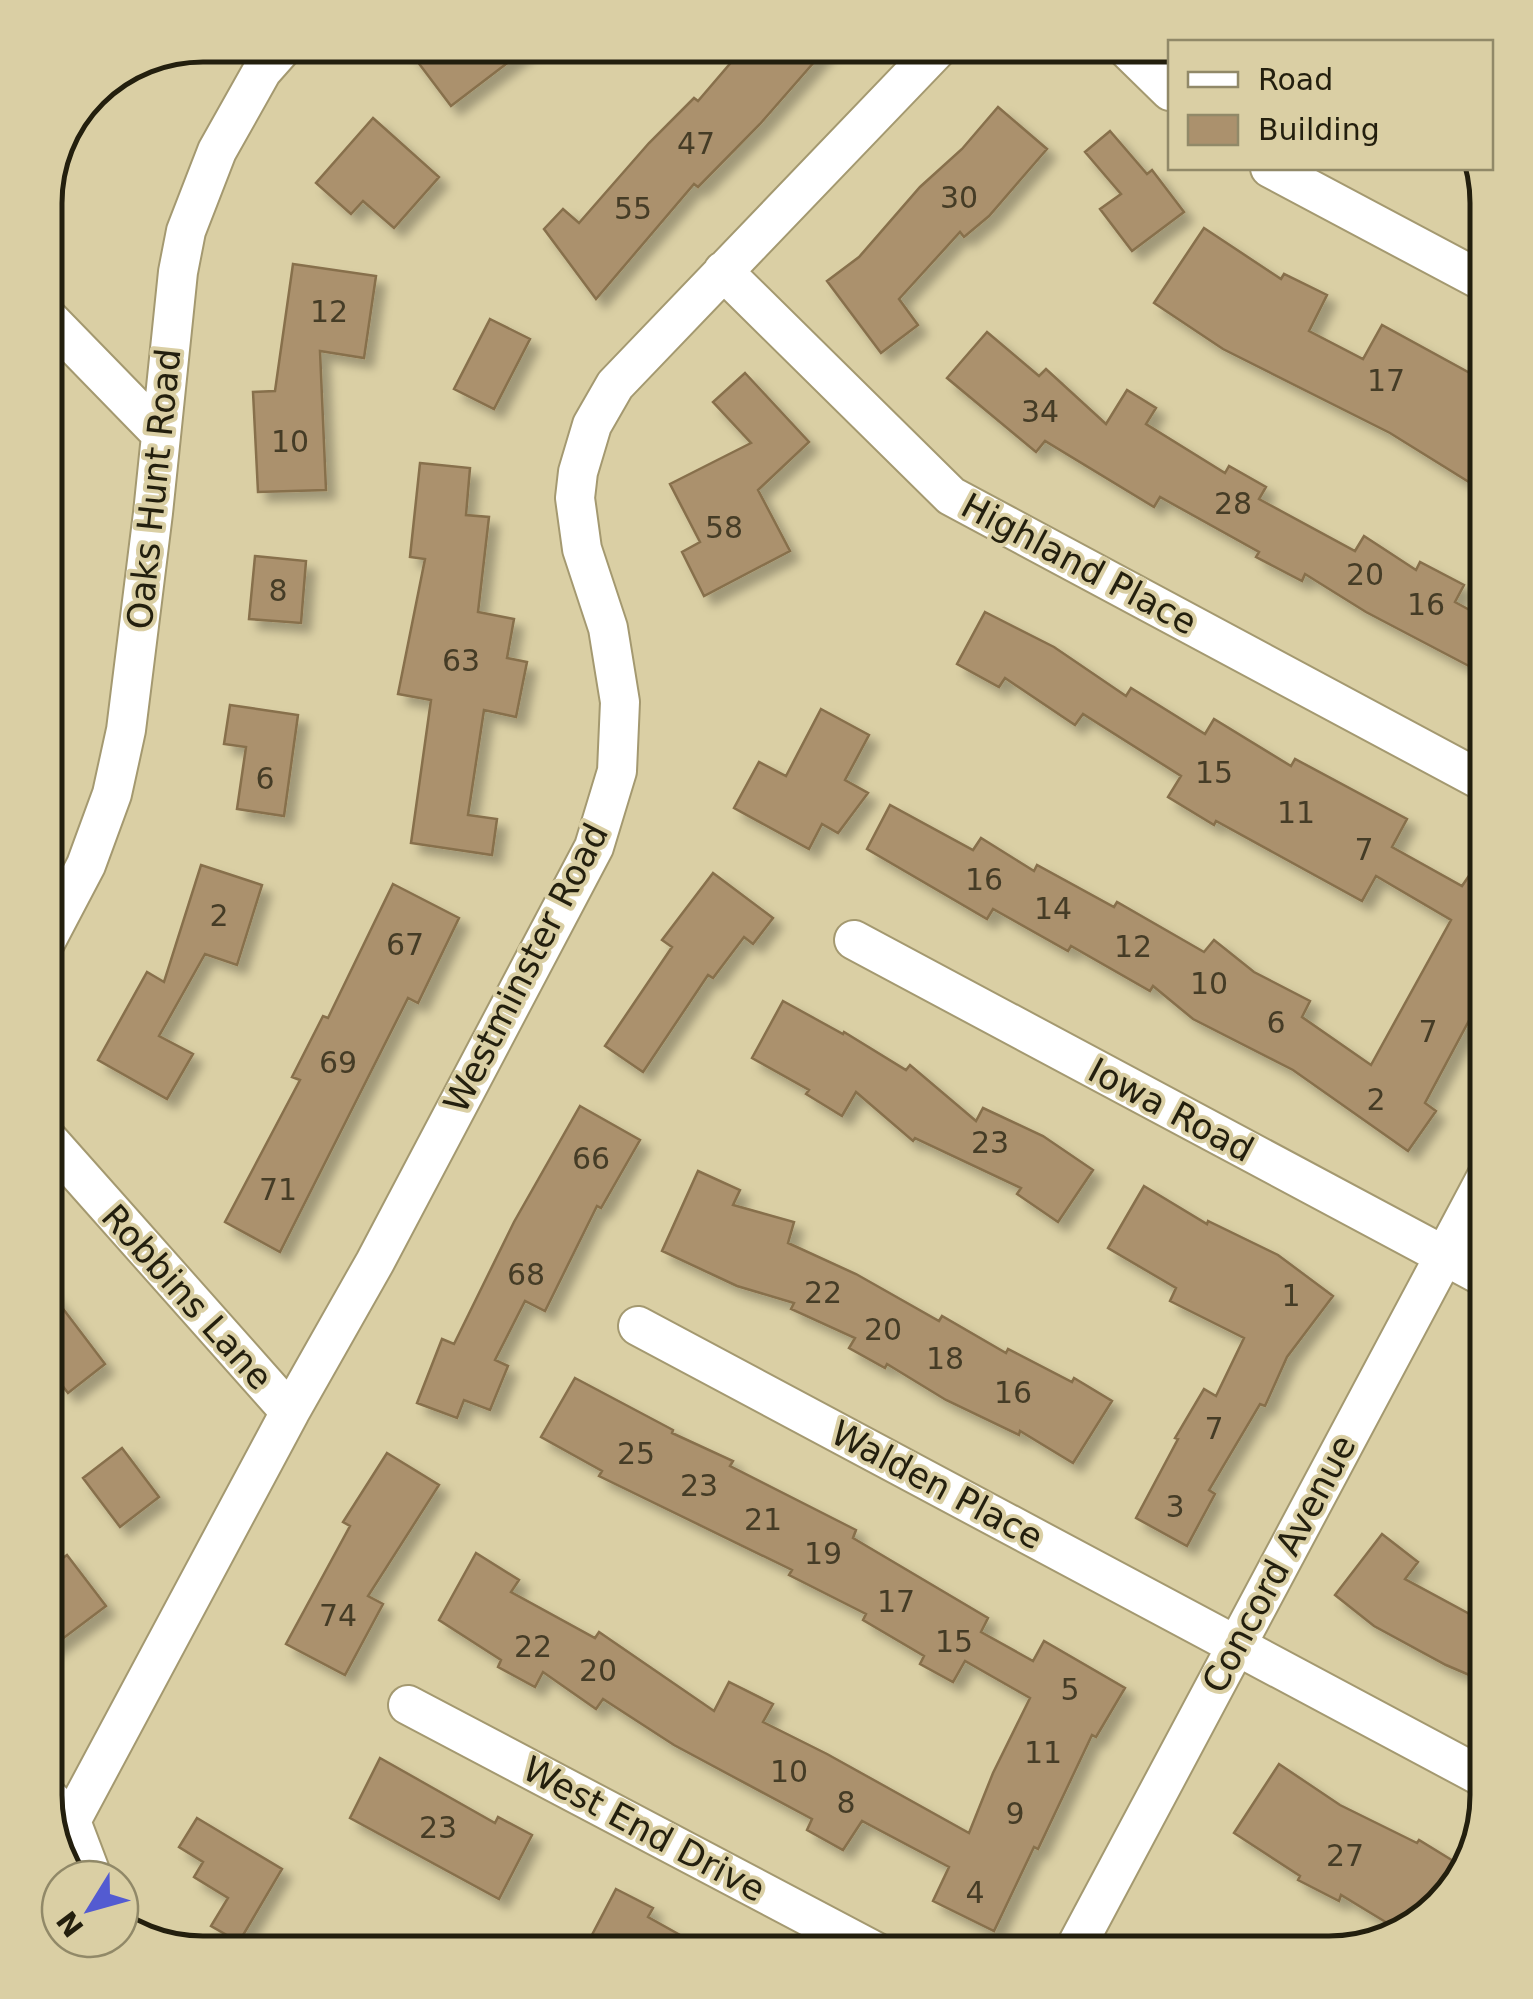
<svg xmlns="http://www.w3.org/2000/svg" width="1533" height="1999" font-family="'DejaVu Sans',sans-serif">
  <defs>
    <filter id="shadow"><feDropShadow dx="9" dy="9" stdDeviation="5" flood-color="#0004"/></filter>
  </defs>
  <rect width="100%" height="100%" fill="#dacfa4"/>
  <!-- building -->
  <path fill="#ab916d" stroke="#876f4c" stroke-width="2.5" filter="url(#shadow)" d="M405,45H531L451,106Z
    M746,45H829L760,124L698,187L694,184L596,299L544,229L563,209L579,223L649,143L694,98L698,101Z
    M998,107L1047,149L989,216L964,237L960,232L899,299L918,325L881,353L827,281L859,257L920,187L962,149Z
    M373,118L439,177L394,228L363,201L351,214L316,183Z
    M1110,131L1147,174L1152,170L1184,212L1132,251L1100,209L1121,194L1085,152Z
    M1204,228L1281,279L1284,274L1327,295L1309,331L1363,359L1382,325L1488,383V470L1477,487L1390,433L1223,349L1154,303Z
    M293,264L376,276L364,358L320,351L326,490L258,492L253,392L275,391Z
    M490,319L530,339L494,409L454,389Z
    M987,332L1039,376L1046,369L1106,424L1127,390L1156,408L1146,424L1225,473L1229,466L1266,487L1259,499L1355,551L1364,536L1416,570L1420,562L1464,585L1455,602L1488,620V676L1366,612L1305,574L1302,581L1256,557L1259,552L1160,497L1154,507L1045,441L1036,452L947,378Z
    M745,373L809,442L758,490L790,551L704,596L682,552L700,542L670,484L751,443L713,402Z
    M420,463L470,468L466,515L489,517L478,612L514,619L507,658L527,662L516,717L484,710L468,815L497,819L492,855L411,843L431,700L398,694L425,559L410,557Z
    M255,556L306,561L301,623L249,619Z
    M985,612L1054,647L1126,696L1131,688L1205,734L1214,719L1291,766L1295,759L1407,819L1392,847L1462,886L1488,848V985L1425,1103L1436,1111L1408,1151L1293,1070L1193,1019L1153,986L1150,991L1071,946L1068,951L993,909L987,919L867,849L890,805L973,850L981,838L1034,871L1037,865L1114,907L1117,902L1204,952L1214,940L1254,972L1310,1001L1302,1017L1371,1065L1451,920L1376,876L1362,901L1216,821L1214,825L1168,797L1181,776L1083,714L1075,725L1005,678L999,687L957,664Z
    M230,705L298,715L284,816L237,809L246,747L224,744Z
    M821,709L869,735L845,780L868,793L838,833L822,824L809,849L734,808L759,762L786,776Z
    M201,865L262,885L237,965L205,954L159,1036L193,1054L167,1099L98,1060L147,972L164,982Z
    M713,873L773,918L753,944L744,937L713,978L708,975L643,1072L605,1046L672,947L662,940Z
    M393,884L459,918L418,1003L408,998L280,1252L225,1222L300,1080L292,1077L323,1016L328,1018Z
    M783,1001L843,1034L844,1032L906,1070L910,1065L976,1121L983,1108L1043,1136L1093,1170L1058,1222L1017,1194L1021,1188L915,1138L913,1141L856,1092L842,1116L806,1094L809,1090L752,1058Z
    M580,1106L640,1140L601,1208L597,1206L545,1311L525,1301L495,1360L508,1366L490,1410L464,1400L457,1418L417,1403L442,1339L454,1344L514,1222Z
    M698,1171L740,1190L733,1205L794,1222L788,1243L856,1274L939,1321L942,1316L1006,1353L1008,1349L1072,1382L1074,1378L1112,1401L1073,1463L1020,1431L1019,1435L946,1400L887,1364L885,1368L849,1348L855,1338L791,1309L794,1303L737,1286L662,1251Z
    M1144,1186L1207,1224L1208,1221L1278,1255L1333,1296L1287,1357L1265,1406L1260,1404L1209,1490L1215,1494L1187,1546L1136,1518L1178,1439L1175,1438L1204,1389L1216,1396L1244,1338L1170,1301L1176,1288L1108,1248Z
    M45,1285L105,1364L68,1393L45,1363Z
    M575,1378L673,1430L672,1433L733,1461L730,1466L856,1530L853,1538L988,1618L981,1632L1033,1661L1044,1641L1125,1688L1096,1737L1092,1735L1038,1849L1034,1847L994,1931L933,1901L949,1867L862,1821L843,1850L807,1830L812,1819L674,1745L603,1699L596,1709L543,1672L535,1687L498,1667L501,1660L439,1620L476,1553L519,1580L511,1592L595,1638L599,1632L714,1711L729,1682L773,1704L763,1722L827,1754L969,1833L993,1773L1030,1698L965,1661L953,1682L920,1664L924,1656L863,1620L866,1614L789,1575L792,1570L599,1476L602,1471L541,1437Z
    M122,1448L159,1497L120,1527L83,1478Z
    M387,1453L439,1485L368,1596L383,1604L345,1675L286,1644L350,1526L343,1522Z
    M1382,1534L1418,1562L1405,1579L1488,1624V1683L1446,1665L1374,1626L1335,1595Z
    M67,1555L106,1606L45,1652V1571Z
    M380,1758L495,1823L498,1817L532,1835L499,1899L350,1818Z
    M1279,1764L1340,1805L1417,1843L1419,1840L1468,1870L1467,1874L1417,1928L1402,1932L1341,1895L1339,1901L1298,1880L1300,1876L1234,1833Z
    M197,1818L282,1869L239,1942L211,1926L228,1898L194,1877L203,1862L179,1847Z
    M616,1889L653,1908L648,1917L714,1954H582Z"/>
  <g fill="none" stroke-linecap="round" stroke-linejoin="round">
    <!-- street casing -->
    <g stroke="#a49970" stroke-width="42">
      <path id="street" d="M1123,45L1170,91
        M1270,168L1488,284
        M723,271L951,496L1488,784
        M45,315L159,432
        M854,940L1488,1279
        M45,943L86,865L112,794L126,730L153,513L178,272L186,231L217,151L262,71L285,45
        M45,1136L290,1412
        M638,1326L1488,1780
        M408,1705L880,1954
        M45,1794L71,1821
        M93,1879L71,1821L290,1412L375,1262L594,847L617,771L620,702L608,628L582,549L575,498L578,472L592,425L615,385L941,45
        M1072,1954L1488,1174"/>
    </g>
    <!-- street -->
    <use href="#street" stroke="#fff" stroke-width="38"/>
  </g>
  <g text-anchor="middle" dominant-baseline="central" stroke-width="8" stroke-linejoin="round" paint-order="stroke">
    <!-- number labels -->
    <g font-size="30" fill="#453c26">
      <text x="696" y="143">47</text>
      <text x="959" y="197">30</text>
      <text x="633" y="208">55</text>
      <text x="329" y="311">12</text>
      <text x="1386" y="380">17</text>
      <text x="1040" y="411">34</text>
      <text x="290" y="441">10</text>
      <text x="1233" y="503">28</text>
      <text x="724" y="527">58</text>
      <text x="1365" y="574">20</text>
      <text x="278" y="590">8</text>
      <text x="1426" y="604">16</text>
      <text x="461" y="660">63</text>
      <text x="1214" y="772">15</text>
      <text x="265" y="778">6</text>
      <text x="1296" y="812">11</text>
      <text x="1364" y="849">7</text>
      <text x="984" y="879">16</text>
      <text x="1053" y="908">14</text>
      <text x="219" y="915">2</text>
      <text x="405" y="944">67</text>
      <text x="1133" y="946">12</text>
      <text x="1209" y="983">10</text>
      <text x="1276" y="1022">6</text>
      <text x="1428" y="1031">7</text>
      <text x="338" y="1062">69</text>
      <text x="1376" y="1099">2</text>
      <text x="990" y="1142">23</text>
      <text x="591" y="1158">66</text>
      <text x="278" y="1189">71</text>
      <text x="526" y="1274">68</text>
      <text x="823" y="1292">22</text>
      <text x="1291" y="1295">1</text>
      <text x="883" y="1329">20</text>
      <text x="945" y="1358">18</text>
      <text x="1013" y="1392">16</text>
      <text x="1214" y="1428">7</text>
      <text x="636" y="1453">25</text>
      <text x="699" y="1485">23</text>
      <text x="1175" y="1506">3</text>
      <text x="763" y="1519">21</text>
      <text x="823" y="1553">19</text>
      <text x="896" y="1601">17</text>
      <text x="338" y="1615">74</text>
      <text x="954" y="1641">15</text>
      <text x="533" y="1646">22</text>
      <text x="598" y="1670">20</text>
      <text x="1070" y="1689">5</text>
      <text x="1043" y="1752">11</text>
      <text x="789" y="1771">10</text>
      <text x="846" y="1802">8</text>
      <text x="1015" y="1813">9</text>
      <text x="438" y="1827">23</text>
      <text x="1345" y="1855">27</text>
      <text x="975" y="1892">4</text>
    </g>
    <!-- street labels -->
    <g font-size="35" fill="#231f0e" stroke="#dacfa4">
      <text transform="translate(154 489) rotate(-84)">Oaks Hunt Road</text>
      <text transform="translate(1079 564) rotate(28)">Highland Place</text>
      <text transform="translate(526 968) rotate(-63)">Westminster Road</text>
      <text transform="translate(1171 1110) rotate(28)">Iowa Road</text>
      <text transform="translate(187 1297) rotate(48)">Robbins Lane</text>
      <text transform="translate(937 1485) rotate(28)">Walden Place</text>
      <text transform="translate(1279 1564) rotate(-62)">Concord Avenue</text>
      <text transform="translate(644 1829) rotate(28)">West End Drive</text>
    </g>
  </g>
  <!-- crop -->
  <path d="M0 0H1533V1999H0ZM203 62H1329A141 141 0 0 1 1470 203V1795A141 141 0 0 1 1329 1936H203A141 141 0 0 1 62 1795V203A141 141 0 0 1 203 62Z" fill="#dacfa4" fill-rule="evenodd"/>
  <path fill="none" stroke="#231f0e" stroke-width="5" d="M203 62H1329A141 141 0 0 1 1470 203V1795A141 141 0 0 1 1329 1936H203A141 141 0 0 1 62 1795V203A141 141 0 0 1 203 62Z"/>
  <!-- legend -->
  <rect x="1168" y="40" width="325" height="130" fill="#dacfa4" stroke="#918968" stroke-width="2.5"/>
  <rect x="1188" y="72" width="50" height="15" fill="#ffffff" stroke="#918968" stroke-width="2.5"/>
  <text x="1258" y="90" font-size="30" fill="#231f0e">Road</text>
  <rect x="1188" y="115" width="50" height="30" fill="#ab916d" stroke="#918968" stroke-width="2.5"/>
  <text x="1258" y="140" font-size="30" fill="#231f0e">Building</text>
  <!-- north arrow -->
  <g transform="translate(90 1909) rotate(233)"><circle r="48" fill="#dacfa4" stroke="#918968" stroke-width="2.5"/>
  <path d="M0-8L18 38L0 25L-18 38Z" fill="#535bd1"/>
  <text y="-15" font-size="28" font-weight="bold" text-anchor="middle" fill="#231f0e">N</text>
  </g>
</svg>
